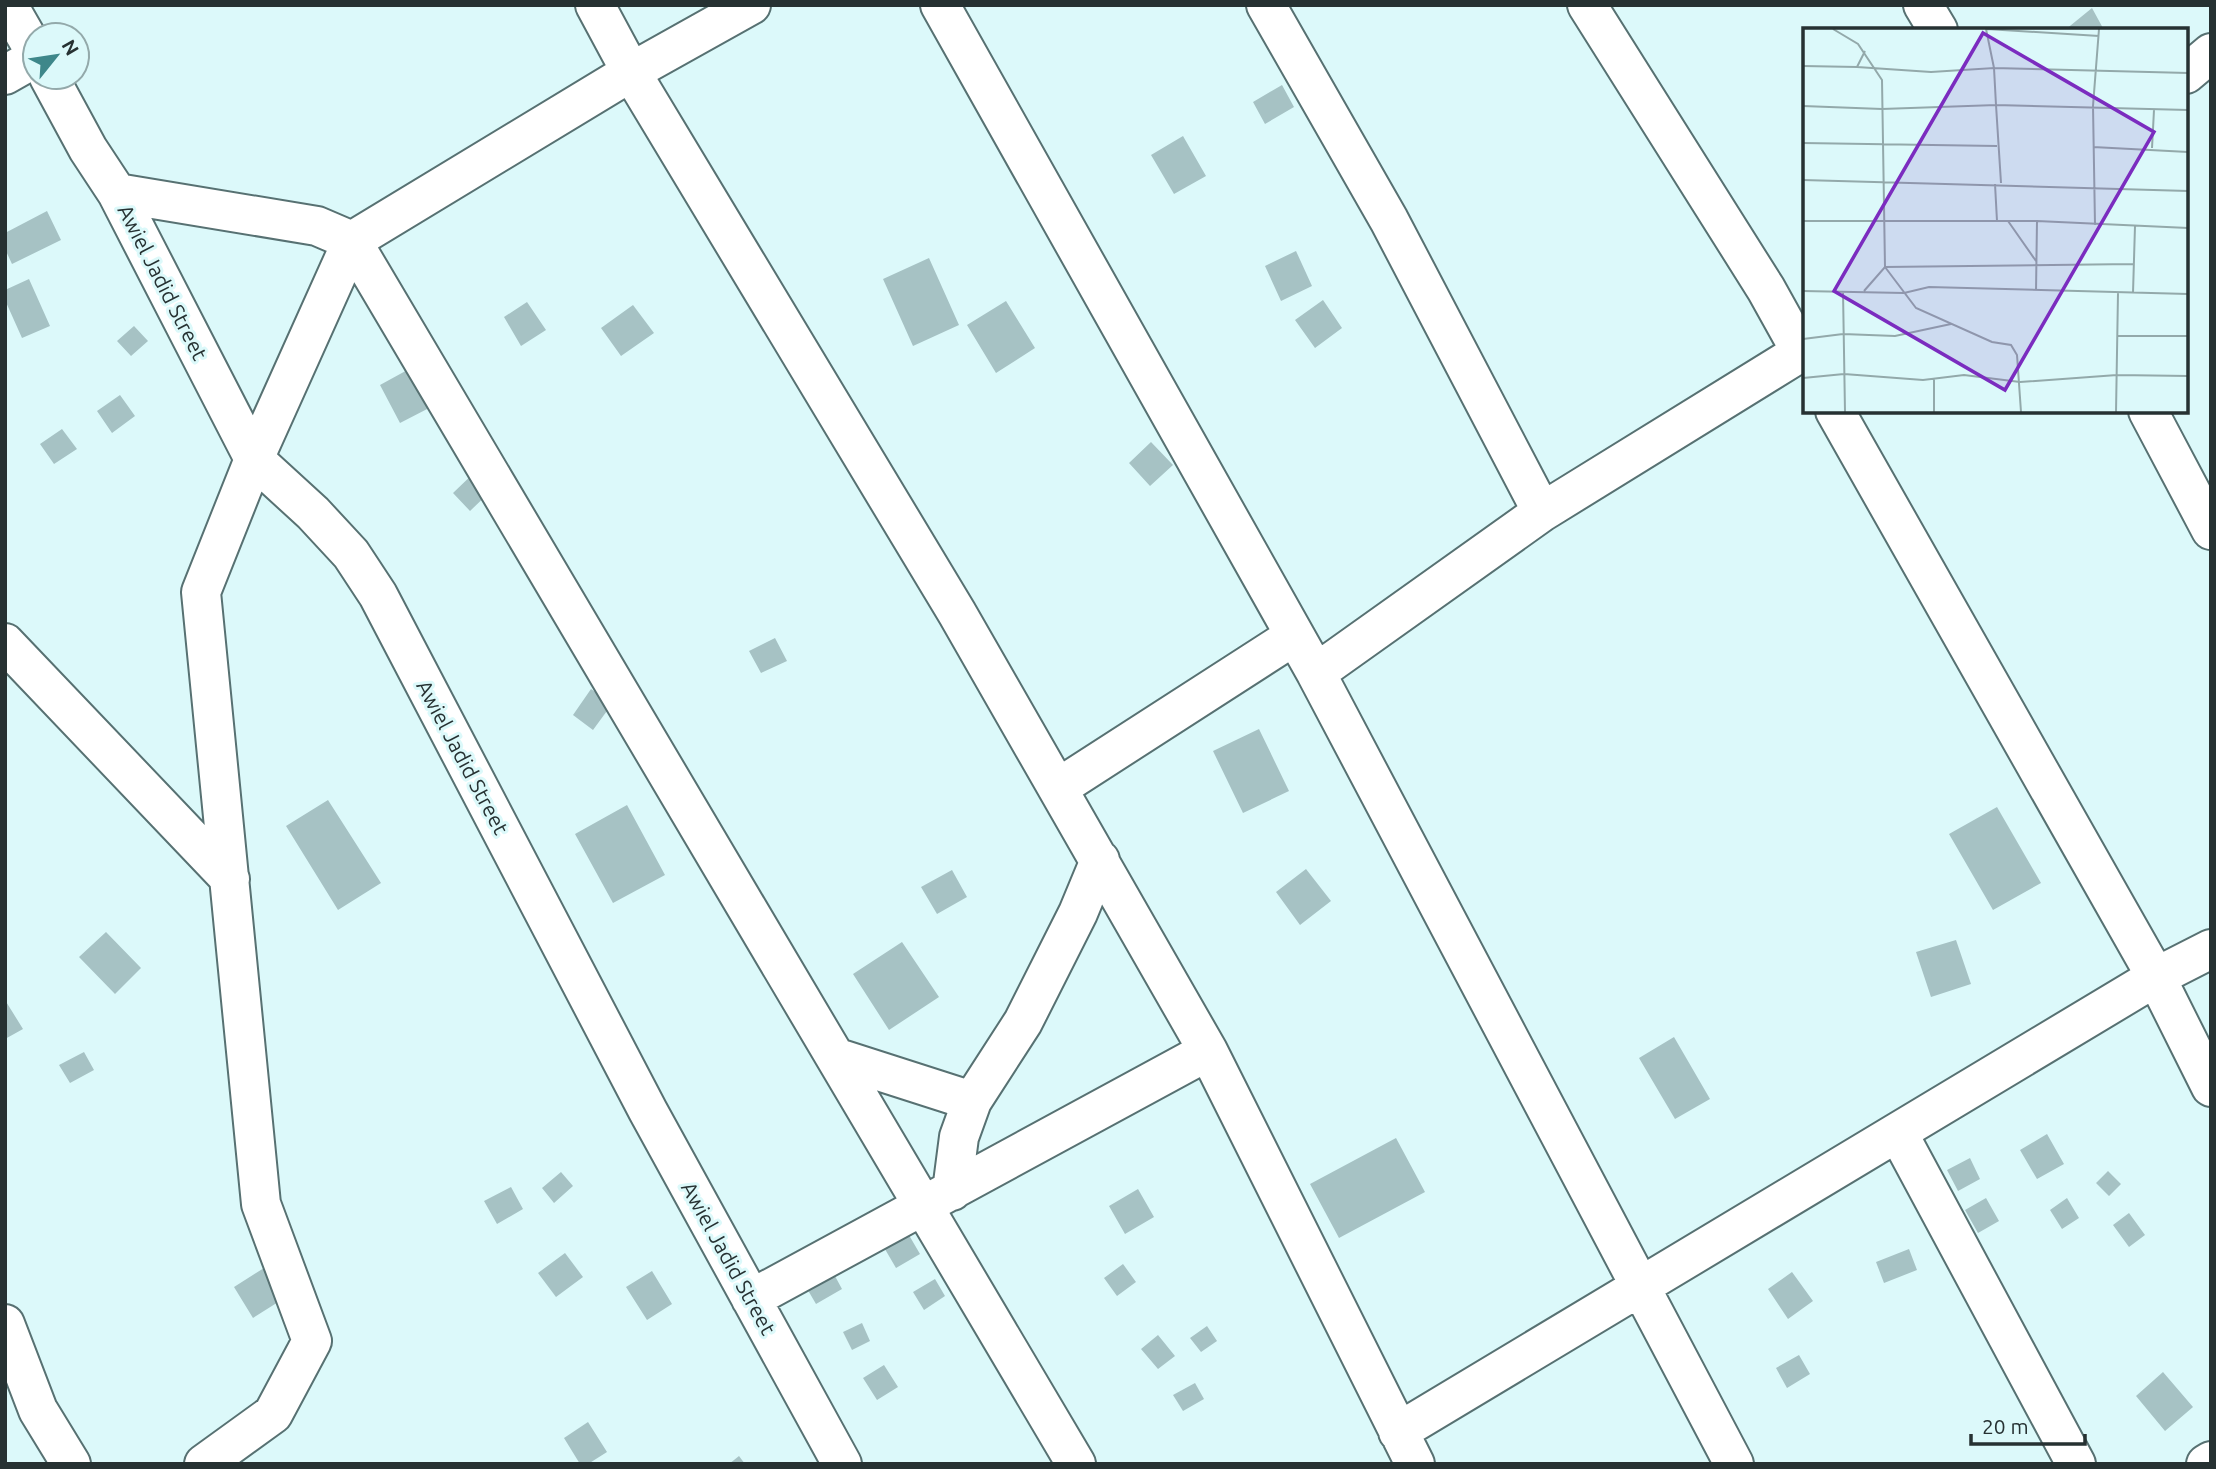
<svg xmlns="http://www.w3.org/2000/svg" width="2216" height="1469" font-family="Ubuntu,sans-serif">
  <rect width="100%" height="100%" fill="#dcf9fa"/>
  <!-- building -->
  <path fill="#a6c2c4" d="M2092,8L2104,30H2065Z
    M1282,85L1294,107L1265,124L1253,102Z
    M1183,136L1206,176L1174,194L1151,155Z
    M47,211L61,240L12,264L5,249V233Z
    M1296,251L1312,286L1281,301L1265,266Z
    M929,258L959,325L913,346L883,279Z
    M29,279L50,326L22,338L5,300V290Z
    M1323,300L1342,328L1315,348L1295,320Z
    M1006,301L1035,348L996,373L967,325Z
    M527,302L546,330L521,346L504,317Z
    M633,305L654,333L621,356L601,328Z
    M134,326L148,341L131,356L117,341Z
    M411,368L431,407L400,423L380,385Z
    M120,395L135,416L112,433L97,411Z
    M62,429L77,449L54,464L40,444Z
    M1151,442L1173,465L1150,486L1129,463Z
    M478,469L495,487L470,511L453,493Z
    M775,638L787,661L761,673L749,651Z
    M591,689L612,704L593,730L573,715Z
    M1259,729L1289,791L1243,813L1213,751Z
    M328,800L381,883L338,910L286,826Z
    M627,805L665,875L613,903L575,834Z
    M1997,807L2041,883L1993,910L1949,834Z
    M1306,869L1331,901L1300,925L1276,892Z
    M952,870L967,897L937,914L921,887Z
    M106,932L141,968L115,994L79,957Z
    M1956,940L1971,984L1931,997L1916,952Z
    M902,942L939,997L889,1030L853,974Z
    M5,1000L23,1029L5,1039Z
    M1674,1037L1710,1099L1675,1119L1639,1058Z
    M84,1052L94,1070L70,1083L59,1065Z
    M2047,1134L2064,1164L2037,1179L2020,1150Z
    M1396,1138L1425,1192L1339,1238L1310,1184Z
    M1970,1158L1980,1179L1958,1191L1947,1170Z
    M2108,1171L2121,1184L2109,1196L2096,1183Z
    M561,1172L573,1186L554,1203L542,1188Z
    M511,1187L523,1209L497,1224L484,1201Z
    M1138,1189L1154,1217L1125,1234L1109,1206Z
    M1986,1198L1999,1221L1978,1233L1965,1210Z
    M2067,1198L2079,1218L2062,1229L2050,1210Z
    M2129,1213L2145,1235L2129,1247L2113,1225Z
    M906,1230L920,1254L896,1268L882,1244Z
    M1909,1249L1917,1270L1884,1283L1876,1262Z
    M565,1253L583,1277L556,1297L538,1273Z
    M1123,1264L1136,1282L1117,1296L1104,1278Z
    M829,1265L842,1289L816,1304L802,1280Z
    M264,1268L283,1299L253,1318L234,1287Z
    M652,1271L672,1304L647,1320L626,1287Z
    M1792,1272L1813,1301L1788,1319L1768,1289Z
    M935,1279L945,1296L924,1310L913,1292Z
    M862,1323L870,1341L852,1350L843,1332Z
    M1207,1326L1217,1341L1201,1352L1190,1338Z
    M1158,1335L1175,1356L1158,1369L1141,1349Z
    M1799,1355L1810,1374L1787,1388L1776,1368Z
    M884,1365L898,1387L877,1400L863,1378Z
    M2163,1372L2193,1407L2165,1431L2136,1396Z
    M1195,1383L1204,1399L1183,1411L1173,1395Z
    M588,1422L607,1452L588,1464H580L564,1438Z
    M739,1456L745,1464H729Z"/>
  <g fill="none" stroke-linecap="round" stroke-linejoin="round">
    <!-- minor casing -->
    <g stroke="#577172" stroke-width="42">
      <path id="minor" d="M8,5L35,52
        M595,5L631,72L957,613L1208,1051L1415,1464
        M940,5L1316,673L1734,1464
        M1266,5L1389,220L1542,512
        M1923,5L1938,30
        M2186,74L2211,53
        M5,75L35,58
        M49,77L88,149L117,193L254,459L313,513L351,554L378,595L648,1111L842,1464
        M117,193L317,226L352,241L1076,1464
        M1835,411L2156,977L2211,1087
        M2148,411L2211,530
        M5,643L230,879
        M1316,673L1542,512L1801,352L1766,289L1587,5
        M1058,788L1294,636
        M838,1058L972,1101
        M1898,1133L2076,1464
        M952,1191L959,1137L972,1101L1023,1022L1078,913L1100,860
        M751,1299L1208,1051
        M5,1324L38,1410L71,1464
        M1398,1432L2156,977L2211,949
        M204,1464L273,1414L312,1341L261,1204L201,592L254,459L352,241L631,72L751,5
        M2206,1464L2211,1461"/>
    </g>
    <!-- minor -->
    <use href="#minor" stroke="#fff" stroke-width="38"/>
  </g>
  <g text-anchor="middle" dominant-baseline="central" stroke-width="6" stroke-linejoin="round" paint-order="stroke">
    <!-- street labels -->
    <g font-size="21" fill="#263132" stroke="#dcf9fa">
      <text transform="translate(163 282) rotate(63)">Awiel Jadid Street</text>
      <text transform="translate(463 757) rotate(62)">Awiel Jadid Street</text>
      <text transform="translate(729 1258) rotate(61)">Awiel Jadid Street</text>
    </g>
  </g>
  <!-- overview -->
  <g transform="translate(1803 28)">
    <rect width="385" height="385" fill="#dcf9fa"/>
    <path fill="none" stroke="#93a9aa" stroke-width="2" d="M30,1L55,16L79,52L82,239L113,280L189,314L208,317L214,327L218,384M183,1L191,40L385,45M184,1L296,8M0,38L54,39L62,23M54,39L128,44L191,40L193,77L385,82M0,78L79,81L193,77L198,155M0,115L194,118M290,119L385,124M349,120L351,82M0,152L385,163M192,156L194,193M0,193H234L385,200M205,193L233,233M292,197L290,78L296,1M0,263L101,265L126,259L385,266M40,263L42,384M61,263L82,239L330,236M233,263L234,193M330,265L332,198M315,308H385M0,311L40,306L92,308L148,296M0,350L41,346L120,352L161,347L217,354L314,347L385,348M131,351V384M313,384L315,265"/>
    <path fill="#7b2cbf" fill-opacity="0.15" stroke="#7b2cbf" stroke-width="3.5" d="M180,5L351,104L202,362L31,263Z"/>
    <rect width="385" height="385" fill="none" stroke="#263132" stroke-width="3.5"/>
  </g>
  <!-- border -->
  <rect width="2216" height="1469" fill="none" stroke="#263132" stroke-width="14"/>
  <!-- north arrow -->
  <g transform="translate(56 56) rotate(60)"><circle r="33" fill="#dcf9fa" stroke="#93a9aa" stroke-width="2"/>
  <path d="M0-5L12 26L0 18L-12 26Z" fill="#3e878a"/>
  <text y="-10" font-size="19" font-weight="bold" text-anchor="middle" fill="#263132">N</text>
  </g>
  <!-- scale -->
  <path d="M1971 1434v10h114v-10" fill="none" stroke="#263132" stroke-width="3.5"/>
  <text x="1982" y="1434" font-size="21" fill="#263132" stroke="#dcf9fa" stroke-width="5" paint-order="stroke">20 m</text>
</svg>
